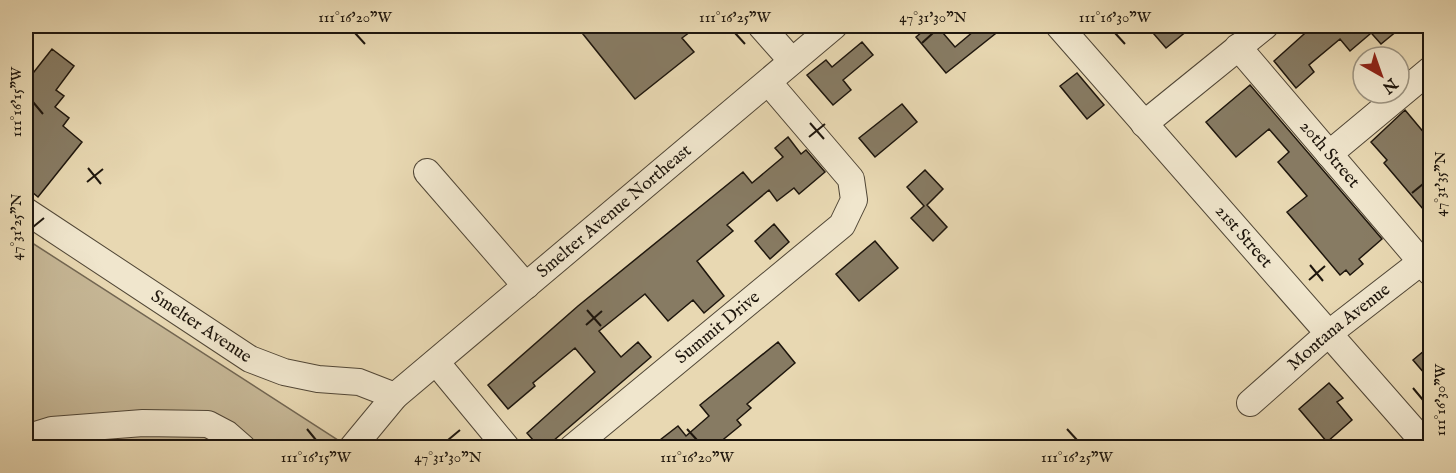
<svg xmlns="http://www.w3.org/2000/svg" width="1456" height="473" font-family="'IM FELL English',serif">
  <rect width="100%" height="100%" fill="#e8d8b2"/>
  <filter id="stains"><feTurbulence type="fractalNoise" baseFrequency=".00333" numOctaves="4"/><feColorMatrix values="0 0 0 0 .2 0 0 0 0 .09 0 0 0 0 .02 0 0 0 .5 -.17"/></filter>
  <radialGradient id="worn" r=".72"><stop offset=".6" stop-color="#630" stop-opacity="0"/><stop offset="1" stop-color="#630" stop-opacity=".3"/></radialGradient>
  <!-- green -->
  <path fill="#c6b796" stroke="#726652" stroke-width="1.5" d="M26,239L338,440L344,447H26Z"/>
  <!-- building -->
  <path fill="#877b63" stroke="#1e160d" stroke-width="1.5" d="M593,26H698L682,38L694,52L635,99L583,34Z
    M929,26H937L955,47L980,26H1005L946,73L916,37Z
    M1147,26H1193L1166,48Z
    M1313,26H1363L1370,34L1350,51L1340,39L1309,65L1314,72L1296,88L1274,61Z
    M1365,26H1403L1381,44Z
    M862,42L873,55L843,80L851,90L833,105L807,75L826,60L832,67Z
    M52,49L74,66L56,90L64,96L55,107L69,118L63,126L82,142L38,197L26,187V82Z
    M1077,73L1104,105L1087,119L1060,86Z
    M1250,85L1382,239L1359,259L1363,264L1350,275L1346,270L1340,275L1287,212L1307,196L1278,162L1289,152L1269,129L1236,157L1206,122Z
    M902,104L917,122L875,157L859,138Z
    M1405,110L1431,141V202L1423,209L1384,163L1387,160L1371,142Z
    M788,137L801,154L806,150L825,172L799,194L794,188L777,201L769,190L727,225L733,231L697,261L724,296L704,313L693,300L668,321L645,294L599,331L621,357L638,342L651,357L546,447H539L527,433L595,372L575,348L533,383L535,386L508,409L488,385L578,306L743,172L752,183L783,157L775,148Z
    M925,170L943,189L927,205L947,227L933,241L911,218L924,206L907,187Z
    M774,224L789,242L770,259L755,241Z
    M875,241L898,268L859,301L836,274Z
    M778,342L795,363L747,404L751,408L737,420L741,425L714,447H651L678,426L686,436L709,416L700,405Z
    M1431,345V381L1413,360Z
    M1329,383L1343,398L1337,402L1352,420L1327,442L1299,409Z"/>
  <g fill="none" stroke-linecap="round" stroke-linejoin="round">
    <!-- minor casing -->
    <g stroke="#504636" stroke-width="28">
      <g id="minor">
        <path d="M761,26L792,61"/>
        <path id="s1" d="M1059,26L1429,448"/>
        <path id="s2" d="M1238,47L1430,272"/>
        <path d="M1144,124L1265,26"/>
        <path d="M1329,154L1430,70"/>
        <path d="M427,172L526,286"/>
        <path id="s3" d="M26,211L250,359L284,372L318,379L359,382L395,396"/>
        <path d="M436,362L507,448"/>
        <path id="s4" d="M1250,403L1328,334L1430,255"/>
        <path d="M26,438L52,430L143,423L208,424L227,434L243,448"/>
        <path id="s5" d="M352,448L395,396L834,26"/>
        <path id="s6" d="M572,448L842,225L854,200L851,179L769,83"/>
      </g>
    </g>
    <!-- minor -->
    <use href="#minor" stroke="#f0e6cd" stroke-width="26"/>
  </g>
  <!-- ticks -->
  <path fill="none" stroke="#1e160d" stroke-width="2" d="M355,33L365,44M735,33L745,44M1115,33L1125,44M922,43L933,33M33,102L43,114M810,123L824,139M809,137L825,124M88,168L101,184M87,182L103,169M1412,193L1423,184M33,227L44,218M1310,265L1323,281M1309,280L1325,266M587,310L601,326M586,325L602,311M1413,388L1423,400M307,429L316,440M687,429L697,440M1067,429L1077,440M448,440L460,430"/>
  <g text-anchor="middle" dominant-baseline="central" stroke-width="6" stroke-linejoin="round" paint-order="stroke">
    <!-- street labels -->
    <g font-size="18" fill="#1e160d" stroke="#f0e6cd">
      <text stroke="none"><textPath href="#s2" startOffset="141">20th Street</textPath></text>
      <text stroke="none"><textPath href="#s5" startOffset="354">Smelter Avenue Northeast</textPath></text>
      <text stroke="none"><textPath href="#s1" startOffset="280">21st Street</textPath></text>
      <text stroke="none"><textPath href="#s3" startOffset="210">Smelter Avenue</textPath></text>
      <text stroke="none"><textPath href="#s6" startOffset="189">Summit Drive</textPath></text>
      <text stroke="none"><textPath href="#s4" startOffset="117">Montana Avenue</textPath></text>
    </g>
  </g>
  <!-- margin -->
  <rect width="1456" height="473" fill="none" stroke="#e8d8b2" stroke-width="66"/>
  <!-- north arrow -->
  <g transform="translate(1381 75) rotate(140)"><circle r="28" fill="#f0e6cd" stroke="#9c9380" stroke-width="1.5"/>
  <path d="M0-4.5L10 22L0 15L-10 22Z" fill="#8f2418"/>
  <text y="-9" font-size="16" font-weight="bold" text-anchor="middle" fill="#1e160d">N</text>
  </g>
  <rect x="33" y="33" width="1390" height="407" fill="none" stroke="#1e160d" stroke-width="2"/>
  <g font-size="15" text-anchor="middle" fill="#1e160d">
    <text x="355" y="22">111°16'20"W</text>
    <text x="735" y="22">111°16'25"W</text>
    <text x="933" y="22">47°31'30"N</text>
    <text x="1115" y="22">111°16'30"W</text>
    <text transform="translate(16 102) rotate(-90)" y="5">111°16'15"W</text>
    <text transform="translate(1440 184) rotate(-90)" y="5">47°31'35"N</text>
    <text transform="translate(16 227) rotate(-90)" y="5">47°31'25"N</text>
    <text transform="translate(1440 400) rotate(-90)" y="5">111°16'30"W</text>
    <text x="316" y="462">111°16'15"W</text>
    <text x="448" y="462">47°31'30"N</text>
    <text x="697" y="462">111°16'20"W</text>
    <text x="1077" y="462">111°16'25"W</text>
  </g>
  <rect width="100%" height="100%" filter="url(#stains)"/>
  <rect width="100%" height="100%" fill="url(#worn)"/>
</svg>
